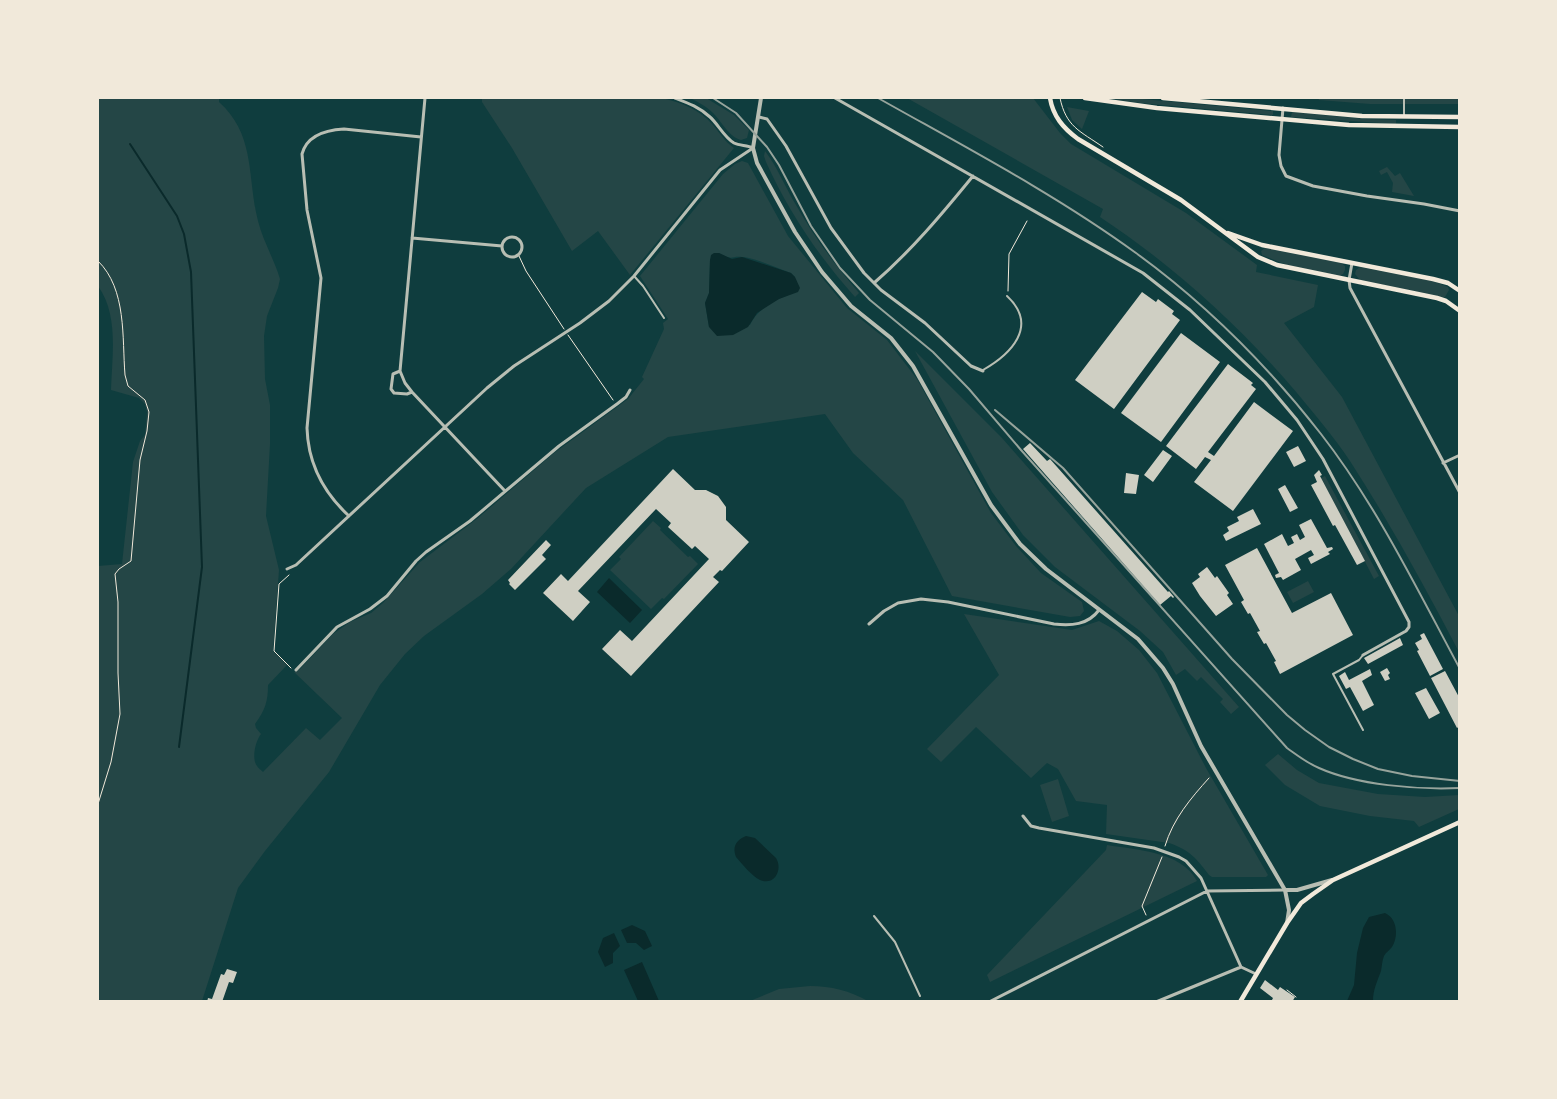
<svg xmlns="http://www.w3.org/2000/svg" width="1557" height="1099" font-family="Montserrat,sans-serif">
  <rect width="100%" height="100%" fill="#0f3d3e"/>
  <!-- green -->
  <path fill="#244646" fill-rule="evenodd" d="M98,98H219V102C256,135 247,178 258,221C263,241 274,259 280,279L278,288L267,316L264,336L265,379L270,405V444L266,516L279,570L273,651L287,665L268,685C268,702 265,710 255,724L256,728L261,734C256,740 251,758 257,766C258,768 261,770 263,772L306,728L320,740L342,718L294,672L300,669L333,634L350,622L371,613L383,603L420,562L478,518L554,453L628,399L644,379L642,377L664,329L663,323L668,319L640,276L723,174L735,164L742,161L748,163L788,236L847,308L887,340L917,379L991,513L1016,546L1041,573L1082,602L1084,611L1080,616L1070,617L952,596L903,500L853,453L825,414L668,437L586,488L511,569L482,594L424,636L405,654L380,685L329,772L265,851L238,888L202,1001H98V566L122,564L133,462L140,441L145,435L147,412L145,404L139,398L111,390C112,356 119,315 98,286ZM719,253C733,261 730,256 742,257C753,257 779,269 791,273L795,277L786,296C772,301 756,311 750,325L709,327L705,303L709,293L710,260Z
    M482,98H662C682,103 699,109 713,125C720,133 725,142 734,148L630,275L598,231L572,251L512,148L482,102Z
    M690,98H706L734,115L749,130L747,138L741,140C729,137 722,122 713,113C706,106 698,102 690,98Z
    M907,98H1033L1060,133L1071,144L1186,213L1257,265L1256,272L1318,285L1314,307L1284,323L1342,397L1459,616V652C1425,587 1390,523 1350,461C1334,437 1315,415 1297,393C1239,325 1174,266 1100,217L1103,209Z
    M1106,98H1132L1273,111V115L1140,103Z
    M1318,98H1459L1460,104H1370L1319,100Z
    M1067,107L1089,111L1082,129L1072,120Z
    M1292,112L1366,119L1396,120V124L1291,117Z
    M765,151C778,168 785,187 796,205C814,237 835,265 859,293L855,297C819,257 788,211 766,162L764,156Z
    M1387,167L1395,176L1400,173L1414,196L1392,192L1393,183L1387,172L1381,175L1379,171Z
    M1265,248L1341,263L1345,266V270L1343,274L1339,276L1287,265L1262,255L1261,251Z
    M1360,267L1433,281L1448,287L1449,290L1445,297H1442L1360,280L1355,274L1356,270Z
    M915,351L1002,438L1239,707L1231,714L1220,702L1223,699L1201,677L1197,681L1185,669L1176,675L1163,652L1140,631L1055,567L1023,535L992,492Z
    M1325,476L1379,576L1374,579L1321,478Z
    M653,521L661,528L660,530L688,557L690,556L698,564L664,599L662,598L651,609L610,570L621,559L619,557Z
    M1308,581L1314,592L1293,603L1287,592Z
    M964,614L1072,630L1099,621L1117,631L1139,650L1157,673L1206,768L1268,875L1266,877H1212L1209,875C1197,859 1190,850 1169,843L1106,834L1107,805L1076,801L1058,769L1047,763L1031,778L976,727L941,762L927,749L999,675Z
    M1278,754L1297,770L1319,783L1378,794L1425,797L1459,795V809L1419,827L1414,821L1370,816L1320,806L1285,785L1265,765Z
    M1058,779L1069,816L1052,822L1040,785Z
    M1107,845C1136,850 1181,851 1197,881L990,982L987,975L1106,850Z
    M810,986C831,986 850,991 868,1001H750L779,989Z"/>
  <!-- water -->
  <path fill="#0a2a2b" d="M714,253H719L732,259L742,257L791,273L795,277L800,288L798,292L779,299L757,313L748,327L733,335L717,336L709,327L705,303L709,293L710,260L711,255Z
    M609,578L642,610L630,623L597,592Z
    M746,836L755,838L776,858C783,869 775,886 760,880C752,876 742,864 736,857C732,847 736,840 746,836Z
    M1385,913C1397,918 1399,936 1392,947C1390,950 1386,952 1384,956C1382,961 1382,966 1381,971C1377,982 1373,990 1373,1001H1347L1354,985L1357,953L1363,928L1369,917Z
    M632,925L645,931L652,946L644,950L636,943H627L621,930Z
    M614,933L620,946L613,953V963L605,967L598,952L603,938Z
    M642,962L659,1001H638L624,970Z"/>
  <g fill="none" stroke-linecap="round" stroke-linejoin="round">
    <!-- stream -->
    <path stroke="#0a2a2b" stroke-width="2" d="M130,144L177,216L184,234L191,272L202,567L179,747"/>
  </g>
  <!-- building -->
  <path fill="#cfcfc3" d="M1142,292L1156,302L1158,299L1174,311L1172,314L1180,320L1114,409L1075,380Z
    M1181,333L1220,362L1161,442L1121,413Z
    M1228,364L1253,383L1251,385L1256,389L1208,452L1214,456L1254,402L1293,431L1233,511L1194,482L1211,460L1205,457L1196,469L1166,446Z
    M1030,443L1047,461L1050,459L1168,592L1169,591L1174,597L1173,598L1171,596L1160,605L1023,449Z
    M1298,446L1306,461L1294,467L1286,452Z
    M1163,450L1172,456L1153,482L1144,475Z
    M673,469L695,490H706L718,496L726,507V520L749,542L722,571L720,570L713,577L719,582L631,676L602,649L620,630L632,641L709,559L695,546L692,549L668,527L671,523L656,509L578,591L590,602L573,621L543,593L561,574L568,581Z
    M1319,470L1322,475L1320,476L1365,561L1357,565L1335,525L1333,526L1311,485L1317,482L1314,475Z
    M1126,473L1139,475L1136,494L1124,493Z
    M1285,485L1298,508L1290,512L1278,489Z
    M1253,509L1261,524L1226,541L1223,535L1229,531L1227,527L1239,521L1237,517Z
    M1311,519L1327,548L1332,547L1333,549L1328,552L1330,554L1311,564L1308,558L1314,555L1311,550L1295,559L1301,570L1283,580L1281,577L1276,578L1275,575L1279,573L1264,544L1282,534L1288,546L1294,543L1291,537L1297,534L1300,540L1305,537L1299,525Z
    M546,540L551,545L542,555L546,559L515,590L509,584L510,583L508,580Z
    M1257,548L1292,613L1331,593L1353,635L1280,674L1274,662L1276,661L1266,643L1264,644L1257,632L1260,631L1250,613L1248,614L1241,602L1244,600L1225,565Z
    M1207,567L1215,578L1217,576L1229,593L1227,595L1233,604L1216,616L1200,596L1192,583L1200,577L1198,574Z
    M1424,633L1443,669L1430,676L1417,651L1419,650L1415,643L1422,639L1420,635Z
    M1400,638L1403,645L1368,664L1364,658Z
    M1387,668L1390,673L1388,675L1390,679L1385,681L1380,672Z
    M1370,669L1372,675L1362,681L1374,705L1363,711L1350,687L1346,689L1339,676L1345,672L1349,680Z
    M1445,671L1460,699V726L1457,728L1431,678Z
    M1426,688L1440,713L1429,719L1415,693Z
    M227,969L237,972L233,983L229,982L222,1002H207L208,998L212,999L221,974L224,975Z
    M1265,980L1278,990L1280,987L1295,997L1292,1002L1272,1000L1273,998L1260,988Z"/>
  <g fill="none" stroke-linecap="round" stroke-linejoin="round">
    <!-- path -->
    <path stroke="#f1e9da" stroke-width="1" d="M1060,98C1066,127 1080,131 1103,147
      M519,256L526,271L564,329
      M98,261C127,289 122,338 125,375L128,386L145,400L149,412L147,431L140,460L131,561L119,569L115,574L118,602V673L120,714L111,762L98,804
      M1008,291L1009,254L1027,221
      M568,335L613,400
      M289,575L279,584L274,651L291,668
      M1165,846C1173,819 1191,798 1209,778
      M1146,915L1142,906L1162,857
      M1287,990L1296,997"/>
    <!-- service -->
    <path stroke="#b8beb3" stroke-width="2" d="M1404,98V115
      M634,276L643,286L664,318
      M983,370C1011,354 1039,326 1007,296
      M1363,655L1359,660L1333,674L1363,730
      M874,916L895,942L920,996"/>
    <!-- minor -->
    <path stroke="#b8beb3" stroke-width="3" d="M425,98L400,371L405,383L412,392L505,491
      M835,98L1143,273L1190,310L1265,382L1297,420L1323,459L1409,622V627L1406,631L1363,655
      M1283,108L1279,155L1281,166L1286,176L1313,186L1367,196L1424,204L1460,211
      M759,117L767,119L786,146L831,228L864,273L881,290L925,323L971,366L983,371
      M502 247a10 10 0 1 1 20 0a10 10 0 1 1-20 0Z
      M412,238L502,246
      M1352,263L1349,280L1350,288L1460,493
      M874,283C911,251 942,214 973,176
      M400,371L393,374L391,389L394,393L407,394L412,392
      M1443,463L1460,455
      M349,516C323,492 308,464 307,428L321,278L307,210L302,154C307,135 326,130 344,129L421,137
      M287,569L296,565L487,388L514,366L580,323L609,301L634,276L720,170L753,148C747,145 740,146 734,143C724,137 718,124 710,117C699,107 688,103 675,98
      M869,624L884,611L898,603L921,599L948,602L1054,624C1071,626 1088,625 1099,610
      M296,670L337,627L370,609L387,596L416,561L426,552L470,521L559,446L617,404L626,397L630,390
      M1023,816L1031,826L1039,828L1154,848L1179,857L1186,861L1201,878L1241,967
      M989,1002L1207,891L1285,890
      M1156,1002L1241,967L1256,974"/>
    <!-- tertiary -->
    <path stroke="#b8beb3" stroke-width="4" d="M761,98L753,148L757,163L795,232L822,272L851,306L891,338L913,366L991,505L1020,544L1046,569L1138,639L1163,668L1173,684L1201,746L1285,890L1289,910L1287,923
      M1285,890H1297L1332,880"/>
    <!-- secondary -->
    <path stroke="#f1e9da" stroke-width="4.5" d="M1050,98C1053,116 1063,128 1078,139L1181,200L1258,257L1277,265L1437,298L1446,301L1460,311
      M1085,98L1157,108L1349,125L1460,127
      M1163,98L1362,116L1460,117
      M1228,233L1262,245L1433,279L1448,283L1460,291
      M1240,1002L1287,923L1301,903L1313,894L1333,880L1460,822"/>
    <!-- rail -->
    <path stroke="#97a49c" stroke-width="2" d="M713,98L736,113L767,147L779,165L811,226L840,268L870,300L933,352L969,389L1021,450L1287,748C1297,755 1307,763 1319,768C1357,785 1418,790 1460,788
      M878,98C965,147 1055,194 1136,253C1206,304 1268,366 1321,434C1377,506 1417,589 1460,669
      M995,410L1063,468L1232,659L1287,715L1305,730L1329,747L1353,759L1378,769L1412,776L1460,781"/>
  </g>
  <!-- border -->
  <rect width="1557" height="1099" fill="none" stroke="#f1e9da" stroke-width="198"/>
</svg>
